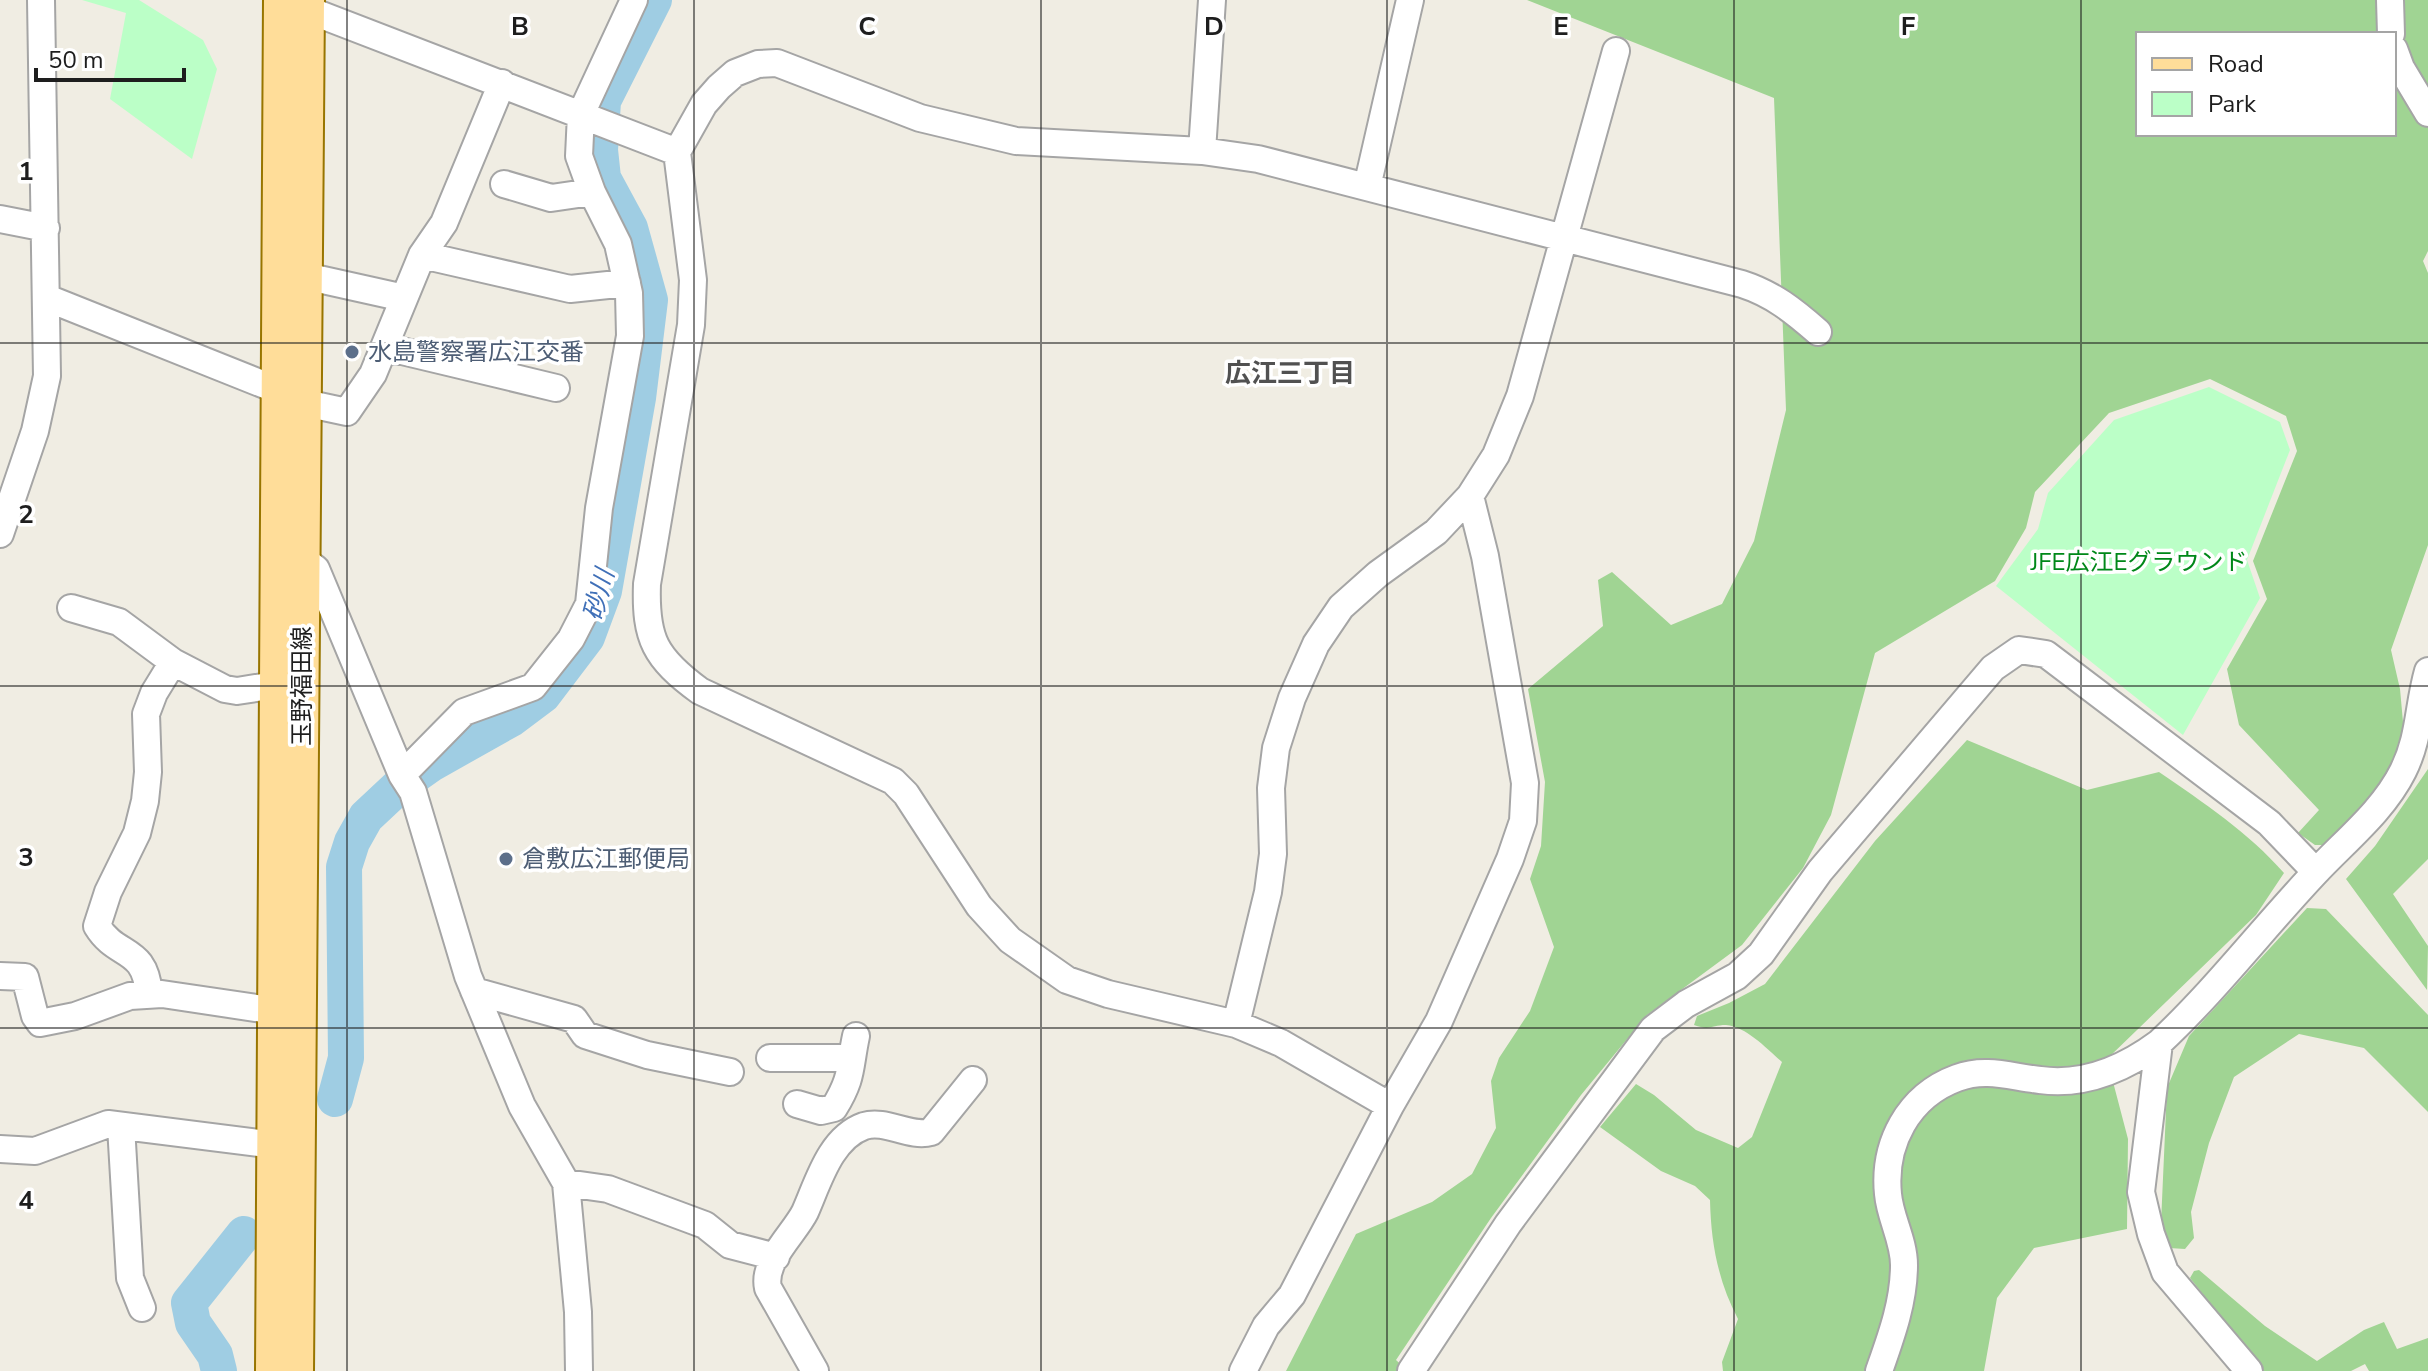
<svg xmlns="http://www.w3.org/2000/svg" width="2428" height="1371" font-family="'Nunito Sans','Noto Sans JP',sans-serif">
  <rect width="100%" height="100%" fill="#f0ede3"/>
  <!-- forest -->
  <path fill="#a0d493" fill-rule="evenodd" d="M1527,0H2428V251L2423,261L2428,273V545L2391,650L2400,689L2405,744L2394,772L2330,845H2315L2298,833L2319,810L2239,725L2227,669L2267,599L2253,561L2297,451L2286,416L2210,379L2109,413L2035,492L2026,528L1995,581L1875,653L1831,815L1803,868L1742,945L1647,1015L1581,1095L1491,1218L1396,1360L1408,1371H1286L1356,1234L1432,1202L1472,1174L1496,1128L1491,1081L1499,1058L1530,1011L1554,947L1530,879L1541,846L1545,782L1528,689L1603,626L1598,580L1612,572L1671,625L1722,604L1754,541L1786,410L1774,98ZM2138,34H2394V134H2138Z
    M1967,740L2087,790L2159,772C2204,803 2248,832 2284,873L2256,915L2107,1059L2128,1139L2127,1229L2034,1248L1997,1298L1984,1371H1723L1722,1362L1738,1319C1718,1281 1711,1243 1710,1200L1695,1186L1661,1171L1600,1127L1636,1084L1654,1095L1696,1130L1738,1148L1752,1137L1782,1062C1767,1049 1747,1027 1726,1025C1712,1025 1710,1031 1694,1025L1697,1016L1729,1003L1765,984L1875,841Z
    M2428,769V859L2393,894L2428,946L2427,990L2346,879L2375,846Z
    M2307,908L2326,909L2428,1015V1112L2364,1048L2299,1034L2234,1077L2209,1143L2191,1212L2194,1238L2185,1249L2169,1248L2161,1223L2167,1088L2189,1036Z
    M2199,1270L2265,1326L2317,1361L2364,1330L2384,1322L2397,1349L2428,1338V1371H2369L2365,1364L2351,1371H2264L2190,1278L2194,1271Z"/>
  <!-- park -->
  <path fill="#bbffc7" d="M82,0H139L203,40L217,69L192,159L110,99L126,13Z
    M2209,387L2280,422L2290,450L2247,560L2260,598L2183,735L1996,586L2038,529L2048,493L2114,420Z"/>
  <g fill="none" stroke-linecap="round" stroke-linejoin="round">
    <!-- river -->
    <path stroke="#9fcde3" stroke-width="36" d="M335,1099L346,1058L344,867L352,842L366,817L397,788L431,764L511,719L543,695L587,637L604,591L638,398L650,300L630,228L603,178L600,150L603,101L654,0
      M219,1371L215,1355L193,1323L189,1303L244,1234"/>
    <!-- minor casing -->
    <g stroke="#a5a5a5" stroke-width="30">
      <path id="minor" d="M2390,0L2391,34
        M293,4L677,152
        M2394,49L2401,68L2428,113
        M1202,151L1212,0
        M504,184L551,198L592,192
        M1367,187L1410,0
        M0,219L46,228
        M422,255L570,289L627,283
        M305,276L404,298
        M47,298L280,391
        M382,351H402L556,388
        M305,403L347,412L373,374L422,255L444,223L502,83
        M0,534L35,431L47,376L41,0
        M303,559L316,569L402,775L413,792L468,976L522,1106L566,1183L578,1312L579,1371
        M71,608L119,622L173,662L225,689L237,691L275,685
        M402,775L464,712L533,687L571,639L589,604L599,508L630,336L629,293L618,244L592,192L579,156L581,114L634,0
        M0,976L25,977L35,1016L40,1023L75,1016L130,996L162,994L276,1011
        M474,991L574,1019L585,1035L647,1055L730,1072
        M149,994C145,945 117,959 97,926L108,892L137,833L145,801L148,772L146,714L154,693L173,662
        M1236,1024L1268,892L1273,854L1271,788L1276,748L1292,698L1316,644L1341,607L1378,574L1436,532L1470,496L1496,455L1520,396L1616,51
        M2159,1043L2141,1192L2151,1234L2165,1272L2249,1371
        M770,1058H852
        M797,1104L821,1111L834,1108C853,1077 849,1069 856,1036
        M1390,1106L1281,1043L1236,1024L1108,994L1067,980L1010,940L979,906L906,794L893,781L700,691C655,658 645,639 647,584L691,325L693,280L677,152L704,104L719,87L735,73L758,64L777,63L920,118L1016,141L1202,151L1258,159L1742,284C1773,294 1794,311 1818,332
        M121,1126L130,1278L142,1308
        M0,1149L35,1151L108,1124L274,1145
        M566,1183L608,1189L705,1225L730,1245L776,1257
        M815,1371L768,1288C762,1261 794,1234 805,1212C818,1183 830,1138 864,1126C886,1119 909,1138 931,1132L973,1080
        M1243,1371L1266,1326L1292,1295L1390,1106L1439,1021L1510,859L1523,821L1525,783L1485,556L1470,496
        M1411,1371L1508,1224L1653,1029L1686,1004L1737,976L1761,954L1820,871L1993,668L2019,650L2046,654L2269,823L2316,872
        M1879,1371C1891,1337 1904,1302 1904,1265C1904,1240 1890,1218 1888,1194C1883,1144 1908,1096 1957,1078C1986,1067 2011,1077 2040,1080C2084,1086 2124,1069 2159,1043C2215,991 2263,928 2316,872C2346,840 2383,811 2403,771C2420,737 2418,706 2428,671"/>
    </g>
    <!-- major casing -->
    <g stroke="#987500" stroke-width="36">
      <path id="major" d="M272,1371L280,0
        M297,1371L308,0"/>
    </g>
    <!-- minor -->
    <use href="#minor" stroke="#fff" stroke-width="26"/>
    <!-- major -->
    <use href="#major" stroke="#fd9" stroke-width="32"/>
  </g>
  <!-- grid -->
  <path fill="none" stroke="#1e1e1e" stroke-width="2" stroke-opacity="0.55" d="M347,0V1371M694,0V1371M1041,0V1371M1387,0V1371M1734,0V1371M2081,0V1371M0,343H2428M0,686H2428M0,1028H2428"/>
  <!-- markers -->
  <g fill="#5c6f8a" stroke="#fff" stroke-width="3">
    <circle cx="352" cy="352" r="8"/>
    <circle cx="506" cy="859" r="8"/>
  </g>
  <g text-anchor="middle" dominant-baseline="central" stroke-width="7" stroke-linejoin="round" paint-order="stroke">
    <!-- service labels -->
    <g font-size="24" fill="#4e5e75" stroke="#fff" text-anchor="start">
      <text x="368" y="352">水島警察署広江交番</text>
      <text x="522" y="859">倉敷広江郵便局</text>
    </g>
    <!-- park labels -->
    <g font-size="24" fill="#008819" stroke="#fff">
      <text x="2139" y="562">JFE広江Eグラウンド</text>
    </g>
    <!-- street labels -->
    <g font-size="24" fill="#1e1e1e" stroke="#fff">
      <text transform="translate(302 686) rotate(-90)">玉野福田線</text>
    </g>
    <!-- neighbourhood labels -->
    <g font-size="26" font-weight="bold" fill="#515151" stroke="#fff">
      <text x="1290" y="373">広江三丁目</text>
    </g>
    <!-- water labels -->
    <g font-size="26" font-style="italic" fill="#4070b8" stroke="#fff">
      <text transform="translate(599 595) rotate(-75)">砂川</text>
    </g>
  </g>
  <g font-size="26" text-anchor="middle" font-weight="bold" fill="#1e1e1e" stroke="#fff" stroke-width="7" stroke-linejoin="round" paint-order="stroke">
    <text x="520" y="35">B</text>
    <text x="867" y="35">C</text>
    <text x="1214" y="35">D</text>
    <text x="1561" y="35">E</text>
    <text x="1908" y="35">F</text>
    <text x="26" y="180">1</text>
    <text x="26" y="523">2</text>
    <text x="26" y="866">3</text>
    <text x="26" y="1209">4</text>
  </g>
  <!-- legend -->
  <rect x="2136" y="32" width="260" height="104" fill="#ffffff" stroke="#a5a5a5" stroke-width="2"/>
  <rect x="2152" y="58" width="40" height="12" fill="#ffdd99" stroke="#a5a5a5" stroke-width="2"/>
  <text x="2208" y="72" font-size="24" fill="#1e1e1e">Road</text>
  <rect x="2152" y="92" width="40" height="24" fill="#bbffc7" stroke="#a5a5a5" stroke-width="2"/>
  <text x="2208" y="112" font-size="24" fill="#1e1e1e">Park</text>
  <!-- scale -->
  <path d="M36 68v12h148v-12" fill="none" stroke="#1e1e1e" stroke-width="4"/>
  <text x="48" y="68" font-size="24" fill="#1e1e1e" stroke="#ffffff" stroke-width="6" paint-order="stroke">50 m</text>
</svg>
